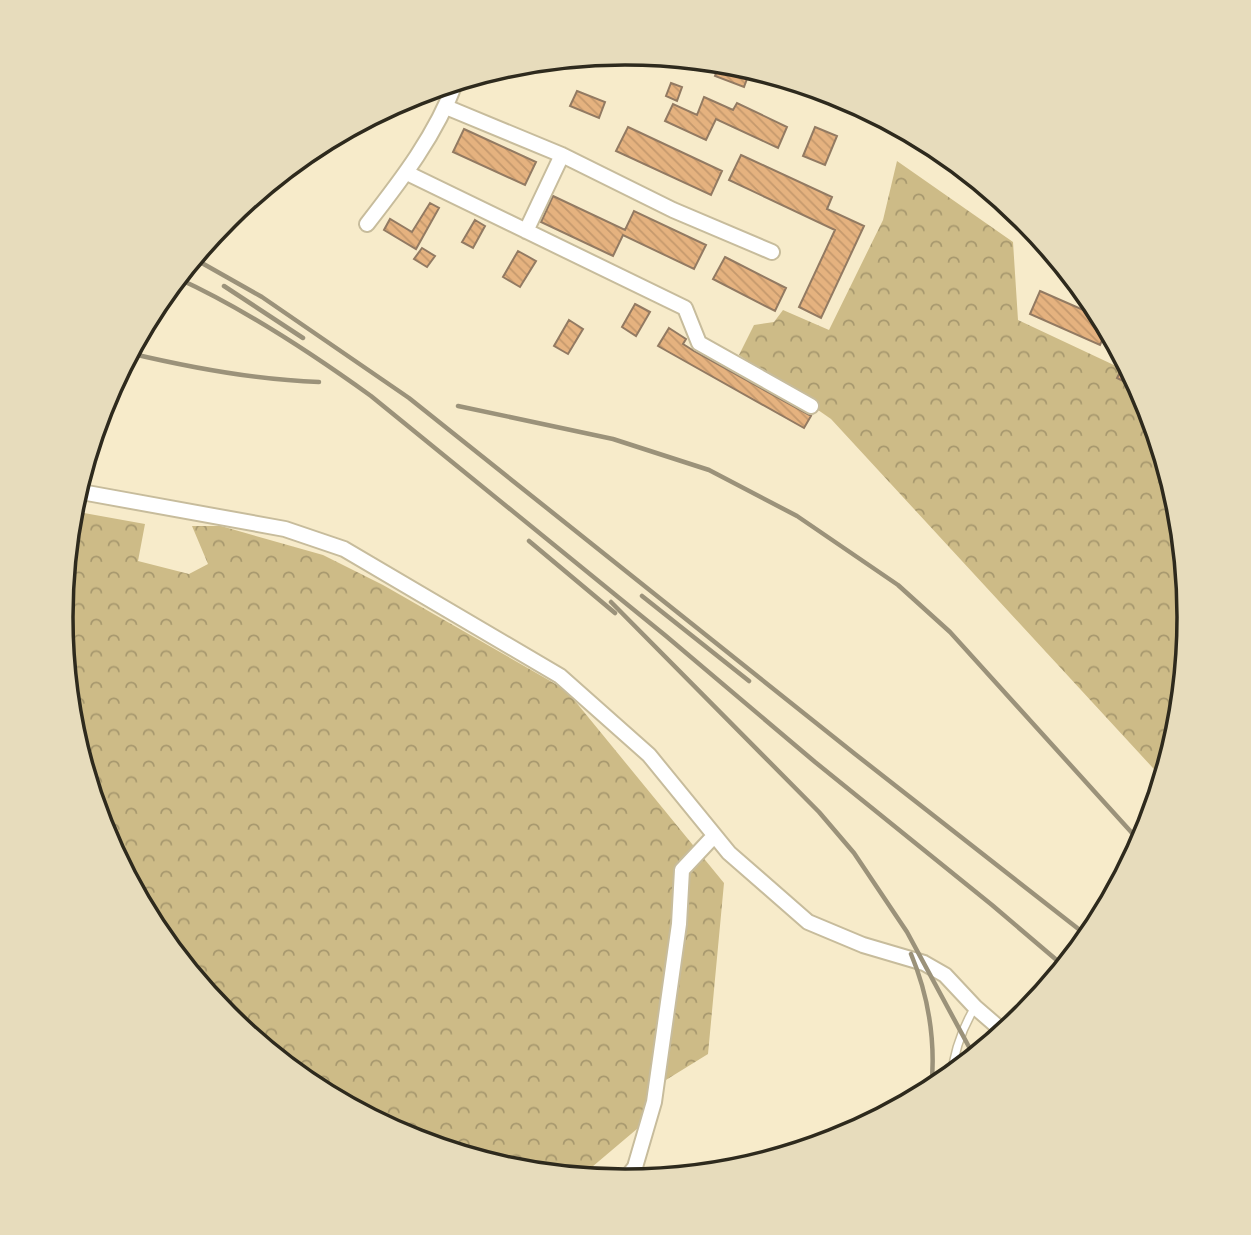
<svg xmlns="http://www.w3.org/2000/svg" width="1251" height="1235" font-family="'Roboto Serif',serif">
  <defs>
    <pattern id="forest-crowns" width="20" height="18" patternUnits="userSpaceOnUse" patternTransform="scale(1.75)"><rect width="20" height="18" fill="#cdbb87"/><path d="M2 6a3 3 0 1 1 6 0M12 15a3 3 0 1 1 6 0" fill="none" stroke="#a7986e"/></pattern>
    <pattern id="building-back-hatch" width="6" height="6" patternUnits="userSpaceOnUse" patternTransform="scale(1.75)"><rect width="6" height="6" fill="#e5b27f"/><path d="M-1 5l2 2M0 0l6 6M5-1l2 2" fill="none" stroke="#c5996d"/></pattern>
  </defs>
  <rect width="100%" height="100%" fill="#f7ebca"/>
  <!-- forest -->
  <path fill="url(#forest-crowns)" d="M897,161L1013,242L1018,320L1133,374L1148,402L1180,508L1190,618L1180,728L1164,780L831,419L739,355L754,325L774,322L783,310L829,330L883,220Z
    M72,506L84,513L145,524L138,561L189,574L208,564L192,526H221L323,555L383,585L566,690L724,883L708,1054L661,1083L657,1112L579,1178L515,1172L409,1139L311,1087L226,1017L155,931L103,833L71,727L61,617Z"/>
  <!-- building -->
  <path fill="url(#building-back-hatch)" stroke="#927a62" stroke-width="2" d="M720,62L751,68L744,87L715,76Z
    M671,83L682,87L677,101L666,96Z
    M577,91L605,102L599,118L570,106Z
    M704,97L733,110L737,103L787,127L778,148L716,119L706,140L665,121L673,104L697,115Z
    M628,127L722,171L711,195L616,151Z
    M815,127L837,136L825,165L803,156Z
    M464,129L536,162L525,185L453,152Z
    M741,155L832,197L827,209L864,226L821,318L799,307L835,230L729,180Z
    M553,196L625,230L634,211L706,245L694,269L623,235L613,256L541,222Z
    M430,203L439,208L416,249L384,230L390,219L412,232Z
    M475,220L485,226L473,248L462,242Z
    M422,248L435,256L427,267L414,259Z
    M518,251L536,261L520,287L503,277Z
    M725,257L786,288L775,311L713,279Z
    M1040,291L1104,319L1108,327L1100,345L1030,314Z
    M635,304L650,312L636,336L622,327Z
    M569,320L583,329L568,354L554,346Z
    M669,328L686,339L683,344L694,351L811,416L804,428L658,346Z
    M1126,360L1132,373L1142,390L1117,378Z"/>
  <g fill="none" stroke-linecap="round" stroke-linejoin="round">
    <!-- service casing -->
    <g stroke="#c7bc9c" stroke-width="10">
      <path id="service" d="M951,1078C954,1052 961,1030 975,1007"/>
    </g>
    <!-- minor casing -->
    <g stroke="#c7bc9c" stroke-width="18">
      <path id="minor" d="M446,107L562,155L673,210L772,252
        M407,173L685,308L699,343L811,406
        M367,224C402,179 436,135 456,81
        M526,231L562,155
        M76,491L285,529L344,549L560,676L649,755L729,853L808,922L863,945L924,963L945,975L975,1007L1005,1033
        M623,1182L635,1167L654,1102L679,924L682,870L713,837"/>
    </g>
    <!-- service -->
    <use href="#service" stroke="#fff" stroke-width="7"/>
    <!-- minor -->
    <use href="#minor" stroke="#fff" stroke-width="14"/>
    <!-- rail -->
    <path stroke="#9b927a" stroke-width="4.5" d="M193,258L262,297L409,398L855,754L1090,938
      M177,278C245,309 310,352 371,396L666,636L815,762L992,905L1066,968
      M224,286L303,338
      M129,353C192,368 255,380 319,382
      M458,406L613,439L709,470L797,516L898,585L950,632L1142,844
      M529,541L615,613
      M642,596L749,681
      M611,602L819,812L854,853L907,932L975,1058
      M911,954C929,997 936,1045 931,1092"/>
  </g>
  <!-- crop -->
  <path d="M0 0H1251V1235H0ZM73 617a552 552 0 1 1 1104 0a552 552 0 1 1-1104 0Z" fill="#e7dcbc" fill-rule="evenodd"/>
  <path fill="none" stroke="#2e2a1d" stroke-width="3.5" d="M73 617a552 552 0 1 1 1104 0a552 552 0 1 1-1104 0Z"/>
</svg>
